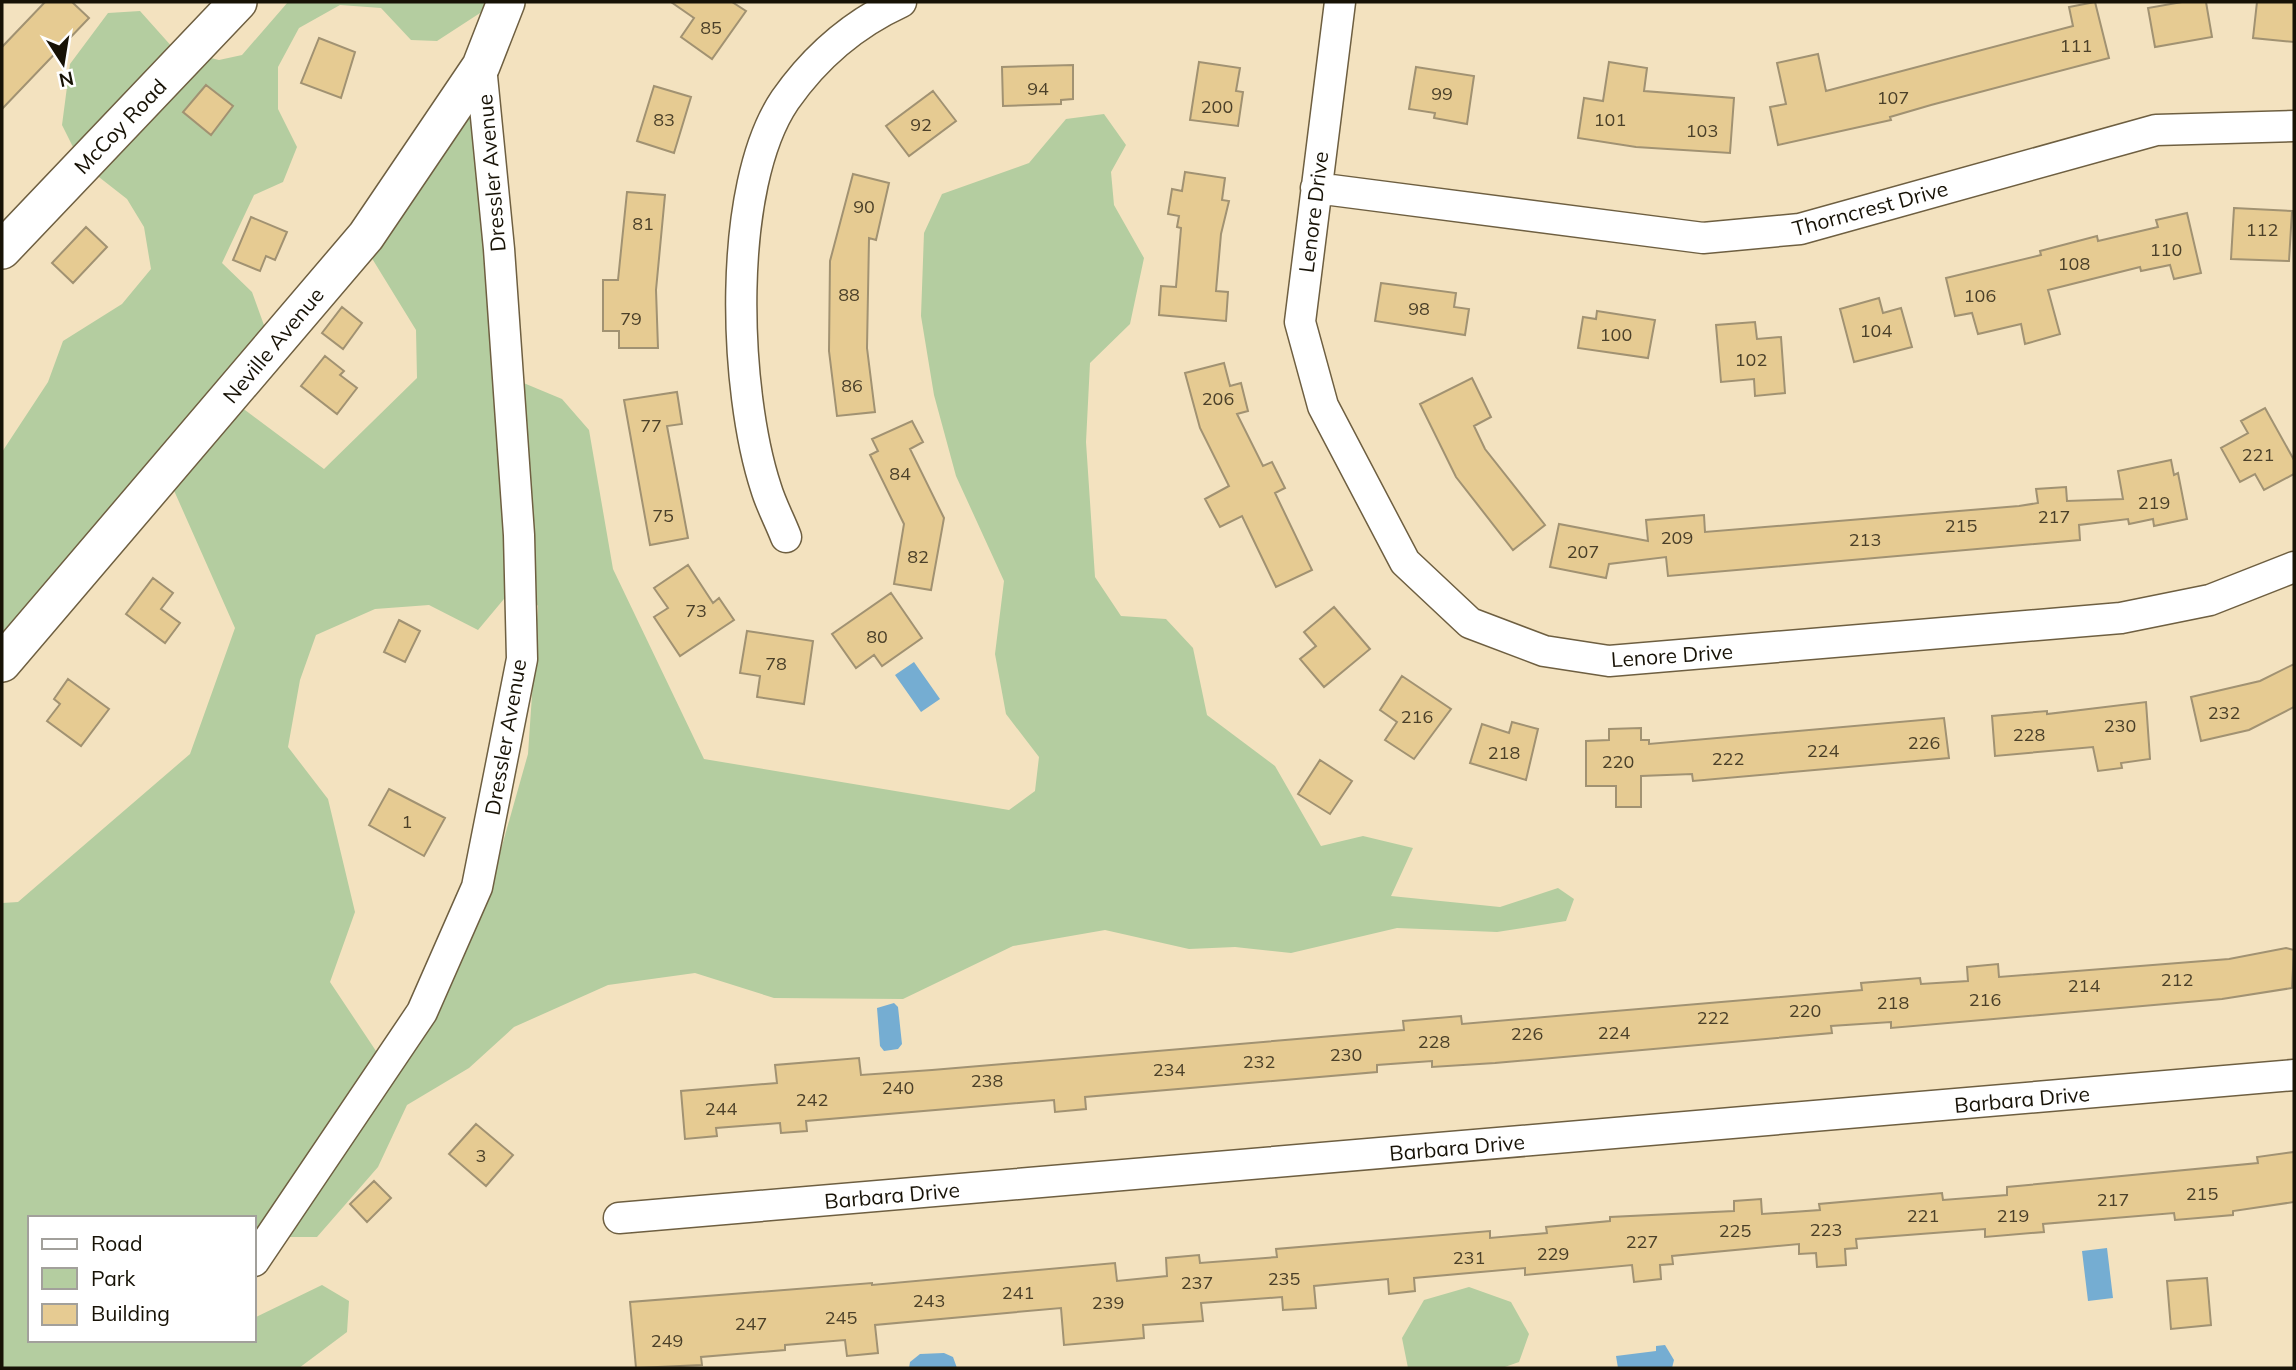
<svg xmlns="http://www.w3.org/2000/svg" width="2296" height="1370" font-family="Mulish,sans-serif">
  <rect width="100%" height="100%" fill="#f3e2bf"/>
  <!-- green -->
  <path fill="#b4cda0" d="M288,2H497L437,41L411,40L381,8L340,5L299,28L278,67V109L297,147L283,182L254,195L222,263L252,292L269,339L2,654V452L48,382L63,341L122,304L151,269L144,227L127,199L81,163L62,125L70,64L108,13L140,11L174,49L219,60L242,55Z
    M475,89L514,587L478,630L429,605L375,609L316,635L300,680L288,747L328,799L355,912L330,982L382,1060L254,1251V1218H30V1340H254V1318L322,1285L349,1301L347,1332L299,1368H2V903L18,902L190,754L235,628L168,477L233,401L324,469L417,378L416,330L365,247Z
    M1104,114L1126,145L1111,172L1114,205L1144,258L1130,324L1090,363L1086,442L1095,577L1121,616L1166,619L1193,648L1207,715L1275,766L1321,846L1363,836L1413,848L1391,896L1500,907L1558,888L1574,899L1566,921L1497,932L1397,928L1291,953L1235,947L1189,949L1105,930L1013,946L903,999L774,998L695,973L608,985L514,1027L469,1068L407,1105L378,1167L317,1237H274L424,1013L483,913L528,754L538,606L525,586L514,379L562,399L589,430L613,569L704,759L1009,810L1035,791L1039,757L1006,714L995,654L1004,581L956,476L934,395L921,316L924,233L942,194L1029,163L1066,119Z
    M1469,1287L1511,1302L1529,1334L1519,1362L1502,1368H1408L1402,1338L1424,1300Z"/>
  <!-- water -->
  <path fill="#75add2" d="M914,662L940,699L921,712L895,675Z
    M894,1003L898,1007L902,1044L898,1049L884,1051L880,1046L877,1008Z
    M2107,1248L2113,1298L2088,1301L2082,1251Z
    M1665,1345L1674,1360L1672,1368H1618L1616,1356L1656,1351V1346Z
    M944,1353L953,1357L957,1368H909L910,1362L920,1354Z"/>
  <!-- building -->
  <path fill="#e6cb92" stroke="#a19272" stroke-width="2" d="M45,2H72L89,18L2,109V47Z
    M671,2H732L746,11L712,59L681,37L694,18Z
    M2095,2L2109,58L1931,105L1890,117L1891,120L1778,145L1770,107L1786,104L1777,63L1818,54L1826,91L2073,26L2069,7Z
    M2182,2H2206L2212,37L2155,47L2148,8Z
    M2257,2H2294V42L2253,38Z
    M319,38L355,52L341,98L301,83Z
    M1199,62L1240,68L1236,91L1243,92L1238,126L1190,120Z
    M1609,62L1647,68L1644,91L1734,98L1730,153L1636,147L1578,138L1584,98L1603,101Z
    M1073,65V99L1061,100V104L1003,106L1002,67Z
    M1416,67L1474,76L1467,124L1434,118L1435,113L1409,109Z
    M206,85L233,106L211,135L183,112Z
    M654,86L691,97L674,153L637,141Z
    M933,91L956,121L909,156L886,126Z
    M1185,172L1225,178L1222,200L1229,201L1221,234L1216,291L1228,292L1226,321L1159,315L1161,286L1176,287L1181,228L1177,227L1179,216L1168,214L1172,189L1182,191Z
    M853,174L889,183L876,240L869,238L867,348L875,412L837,416L829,351L830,261Z
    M627,192L665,195L656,290L658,348H619V331H603V280H618Z
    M2234,208L2292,211L2289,261L2231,259Z
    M2187,213L2201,273L2174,279L2170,265L2141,271L2140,267L2048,290L2060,334L2025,344L2021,324L1978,334L1972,313L1955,316L1946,278L2041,255L2040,251L2097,236L2098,241L2158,227L2156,220Z
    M251,217L287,232L275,260L266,256L260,271L233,260Z
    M86,227L107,247L73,283L52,263Z
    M1381,283L1456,293L1454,307L1469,309L1465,335L1375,321Z
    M1879,298L1883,313L1901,308L1912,347L1854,362L1840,309Z
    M342,307L362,323L343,349L322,333Z
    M1597,311L1655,320L1648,358L1578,348L1583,317L1596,319Z
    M1755,322L1757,339L1781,337L1785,393L1755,396L1754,379L1721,382L1716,325Z
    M325,356L344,371L340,375L357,388L337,414L301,386Z
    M1224,363L1230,386L1241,383L1248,411L1237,414L1263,466L1272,462L1285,488L1275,493L1312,570L1276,587L1242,516L1220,527L1205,499L1229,486L1200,428L1185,373Z
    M1472,378L1491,417L1474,426L1485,449L1545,525L1513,550L1456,477L1420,404Z
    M677,392L682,424L667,426L688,538L650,545L624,400Z
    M2265,408L2294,460V474L2264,490L2255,474L2240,482L2221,448L2248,433L2241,421Z
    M912,421L923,442L910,449L944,518L931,590L894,584L904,524L870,455L878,451L872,439Z
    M2171,460L2174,475L2178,473L2187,519L2154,526L2153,519L2129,524L2128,519L2079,525L2080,540L1668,576L1666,557L1609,564L1606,578L1550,567L1559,524L1648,541L1646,520L1704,515L1705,532L2019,506L2038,503L2036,489L2066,487L2067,501L2123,499L2118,471Z
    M688,565L713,603L719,598L734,620L680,656L654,617L668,608L654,588Z
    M153,578L173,593L161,609L180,623L165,643L126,614Z
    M891,593L922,638L882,666L874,655L856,668L832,634Z
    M1334,607L1370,649L1324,687L1300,659L1316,646L1304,632Z
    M399,620L420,631L405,662L384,652Z
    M747,631L813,641L804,704L757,697L760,676L740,673Z
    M2294,664V707L2249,730L2201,741L2191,697L2260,681Z
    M1402,676L1451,709L1414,759L1385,740L1397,722L1380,710Z
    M68,679L109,709L81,746L47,721L60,704L54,699Z
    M2146,702L2150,759L2121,763L2122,768L2098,771L2093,747L1995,756L1992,716L2047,711V714Z
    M1944,718L1949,758L1693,781L1692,774L1641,776V807H1616V786H1586V741L1609,740V729L1641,728V740H1649V744Z
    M1512,722L1538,729L1526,780L1470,763L1482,724L1509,733Z
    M1320,760L1352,781L1330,814L1298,794Z
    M389,789L445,818L424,856L369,825Z
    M2286,948L2294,950L2292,988L2222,999L1891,1028V1022L1831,1026L1832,1033L1495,1063L1432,1067V1061L1377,1065V1072L1085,1097L1086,1109L1055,1112L1054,1100L806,1121L807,1131L781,1133L780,1123L716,1128L717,1136L685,1139L681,1091L777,1083L775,1065L859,1058L861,1075L932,1070L1404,1030L1403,1021L1461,1016L1462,1024L1862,990L1861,983L1920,978L1921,984L1968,981L1967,967L1998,964L1999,977L2229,959Z
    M476,1124L513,1155L486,1186L449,1154Z
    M2294,1152V1202L2233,1211V1215L2175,1220L2174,1213L2043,1224L2044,1232L1985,1237V1229L1856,1239L1857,1248L1845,1249L1846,1265L1817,1267L1816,1253L1799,1254V1244L1672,1256L1673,1264L1660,1265L1661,1279L1634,1282L1632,1265L1525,1275V1268L1414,1278L1415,1291L1389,1294L1388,1279L1314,1286L1316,1308L1283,1310L1282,1297L1201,1303L1203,1321L1143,1325L1144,1338L1064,1345L1061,1308L875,1325L878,1353L847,1356L845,1340L785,1345V1350L701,1357L702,1365L636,1368L630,1302L872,1283V1285L1115,1263L1117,1281L1167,1276L1166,1258L1199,1255L1200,1263L1277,1257L1276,1249L1311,1246L1490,1231V1238L1547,1233L1546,1227L1610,1221V1217L1734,1211V1201L1761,1199L1762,1214L1820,1210L1819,1204L1942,1193L1943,1200L2007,1195V1187L2258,1163L2257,1157Z
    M374,1181L391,1198L367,1222L350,1204Z
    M2207,1278L2211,1325L2171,1329L2167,1281Z"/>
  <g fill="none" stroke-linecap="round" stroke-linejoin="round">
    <!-- minor casing -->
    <g stroke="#6e5f41" stroke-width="33">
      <path id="minor" d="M1340,2L1300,322L1323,406L1405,562L1470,623L1544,651L1609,661L2121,618L2210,600L2294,567
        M1316,188L1703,238L1800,229L2156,130L2294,126
        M786,537C780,521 771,505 766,488C734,391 726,187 785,100C815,57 853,24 901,2
        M619,1218L2294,1075
        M254,1261L422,1012L477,887L522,659L519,535L499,249L481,66"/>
    </g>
    <!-- tertiary casing -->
    <g stroke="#6e5f41" stroke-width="40">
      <path id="tertiary" d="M2,250L238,2
        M2,663L366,236L481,66L506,2"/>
    </g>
    <!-- minor -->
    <use href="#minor" stroke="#fff" stroke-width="30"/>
    <!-- tertiary -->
    <use href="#tertiary" stroke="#fff" stroke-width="37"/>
  </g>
  <g text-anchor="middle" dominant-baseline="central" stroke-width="7" stroke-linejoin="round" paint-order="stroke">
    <!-- number labels -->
    <g font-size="18" fill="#4b4029">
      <text x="711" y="27">85</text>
      <text x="2076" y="45">111</text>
      <text x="1038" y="88">94</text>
      <text x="1442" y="93">99</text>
      <text x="1893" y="97">107</text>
      <text x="1217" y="106">200</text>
      <text x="664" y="119">83</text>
      <text x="1610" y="119">101</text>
      <text x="921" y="124">92</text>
      <text x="1702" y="130">103</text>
      <text x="864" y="206">90</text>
      <text x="643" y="223">81</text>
      <text x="2262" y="229">112</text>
      <text x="2166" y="249">110</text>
      <text x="2074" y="263">108</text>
      <text x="849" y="294">88</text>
      <text x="1980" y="295">106</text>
      <text x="1419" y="308">98</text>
      <text x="631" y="318">79</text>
      <text x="1876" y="330">104</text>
      <text x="1616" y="334">100</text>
      <text x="1751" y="359">102</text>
      <text x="852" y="385">86</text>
      <text x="1218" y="398">206</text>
      <text x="651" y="425">77</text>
      <text x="2258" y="454">221</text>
      <text x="900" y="473">84</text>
      <text x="2154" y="502">219</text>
      <text x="663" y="515">75</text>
      <text x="2054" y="516">217</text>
      <text x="1961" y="525">215</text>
      <text x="1677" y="537">209</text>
      <text x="1865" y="539">213</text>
      <text x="1583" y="551">207</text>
      <text x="918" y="556">82</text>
      <text x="696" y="610">73</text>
      <text x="877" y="636">80</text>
      <text x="776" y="663">78</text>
      <text x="2224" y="712">232</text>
      <text x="1417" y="716">216</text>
      <text x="2120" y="725">230</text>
      <text x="2029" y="734">228</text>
      <text x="1924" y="742">226</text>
      <text x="1823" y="750">224</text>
      <text x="1504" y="752">218</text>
      <text x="1728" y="758">222</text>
      <text x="1618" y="761">220</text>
      <text x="407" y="821">1</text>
      <text x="2177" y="979">212</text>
      <text x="2084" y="985">214</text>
      <text x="1985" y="999">216</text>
      <text x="1893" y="1002">218</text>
      <text x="1805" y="1010">220</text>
      <text x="1713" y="1017">222</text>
      <text x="1614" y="1032">224</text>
      <text x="1527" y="1033">226</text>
      <text x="1434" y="1041">228</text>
      <text x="1346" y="1054">230</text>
      <text x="1259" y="1061">232</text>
      <text x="1169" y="1069">234</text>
      <text x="987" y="1080">238</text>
      <text x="898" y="1087">240</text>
      <text x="812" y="1099">242</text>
      <text x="721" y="1108">244</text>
      <text x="481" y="1155">3</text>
      <text x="2202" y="1193">215</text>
      <text x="2113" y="1199">217</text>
      <text x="1923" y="1215">221</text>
      <text x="2013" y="1215">219</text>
      <text x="1826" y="1229">223</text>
      <text x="1735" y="1230">225</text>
      <text x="1642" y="1241">227</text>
      <text x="1553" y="1253">229</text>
      <text x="1469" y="1257">231</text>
      <text x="1284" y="1278">235</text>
      <text x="1197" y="1282">237</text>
      <text x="1018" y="1292">241</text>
      <text x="929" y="1300">243</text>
      <text x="1108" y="1302">239</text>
      <text x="841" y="1317">245</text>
      <text x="751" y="1323">247</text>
      <text x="667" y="1340">249</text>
    </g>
    <!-- street labels -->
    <g font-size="21" fill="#171206" stroke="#fff">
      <text transform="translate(120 126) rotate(-46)">McCoy Road</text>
      <text transform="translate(491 173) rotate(-95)">Dressler Avenue</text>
      <text transform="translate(1870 208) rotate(-15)">Thorncrest Drive</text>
      <text transform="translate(1313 212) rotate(-83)">Lenore Drive</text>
      <text transform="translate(273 345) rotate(-50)">Neville Avenue</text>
      <text transform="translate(1672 655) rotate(-4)">Lenore Drive</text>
      <text transform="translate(505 737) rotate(-80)">Dressler Avenue</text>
      <text transform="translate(2022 1099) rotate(-5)">Barbara Drive</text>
      <text transform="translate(1457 1147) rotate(-5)">Barbara Drive</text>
      <text transform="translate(892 1195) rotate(-5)">Barbara Drive</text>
    </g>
  </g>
  <!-- border -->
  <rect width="2296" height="1370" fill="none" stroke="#171206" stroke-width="7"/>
  <!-- legend -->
  <rect x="28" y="1216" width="228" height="126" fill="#ffffff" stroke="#a2a09b" stroke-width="2"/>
  <rect x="42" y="1239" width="35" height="10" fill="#ffffff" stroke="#a2a09b" stroke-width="2"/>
  <text x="91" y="1251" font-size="21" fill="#171206">Road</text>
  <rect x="42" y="1268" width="35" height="21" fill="#b4cda0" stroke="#a2a09b" stroke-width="2"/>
  <text x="91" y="1286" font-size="21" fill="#171206">Park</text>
  <rect x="42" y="1304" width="35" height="21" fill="#e6cb92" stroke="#a2a09b" stroke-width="2"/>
  <text x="91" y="1321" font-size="21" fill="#171206">Building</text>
  <!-- north arrow -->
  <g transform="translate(63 63) rotate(168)" stroke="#ffffff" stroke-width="5" paint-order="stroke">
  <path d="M0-5L12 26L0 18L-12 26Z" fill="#171206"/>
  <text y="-10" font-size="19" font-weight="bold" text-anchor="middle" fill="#171206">N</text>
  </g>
</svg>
